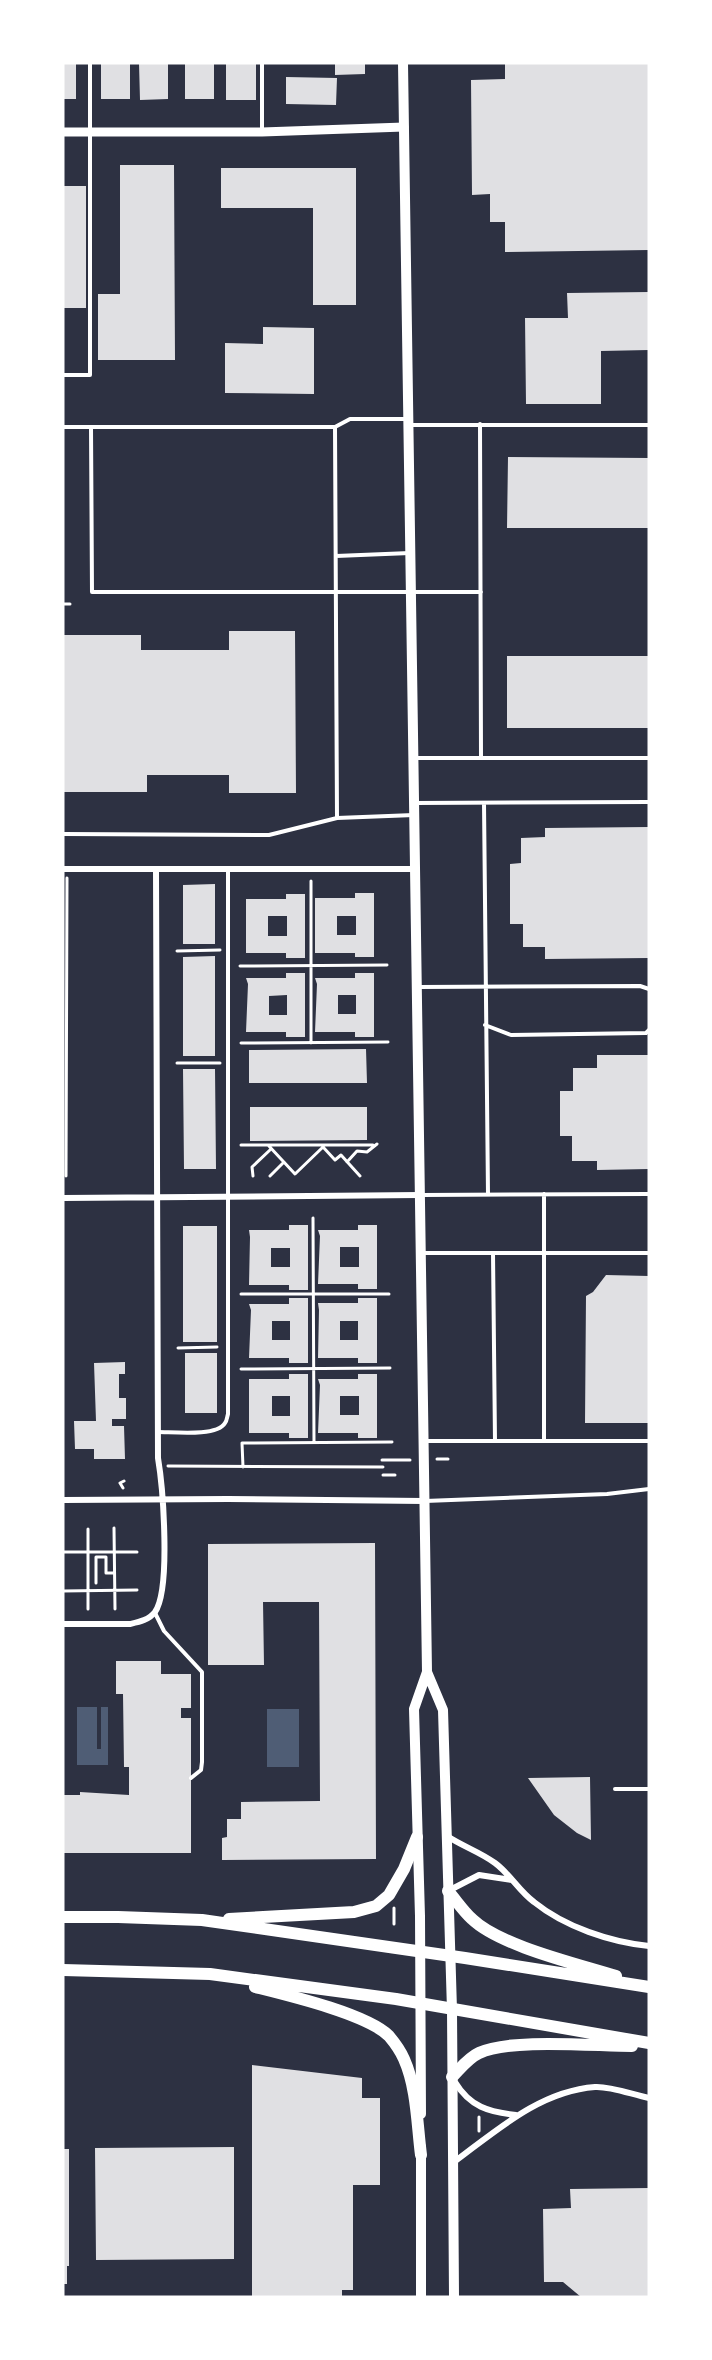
<svg xmlns="http://www.w3.org/2000/svg" width="712" height="2360" font-family="'Work Sans',sans-serif">
  <rect width="100%" height="100%" fill="#2d3142"/>
  <!-- water -->
  <path fill="#4f5d75" d="M77,1707H97V1749H101V1707H108V1765H77Z
    M267,1709H299V1767H267Z"/>
  <!-- building -->
  <path fill="#e0e0e3" fill-rule="evenodd" d="M63,63H76V99H63Z
    M101,63H130V99H101Z
    M139,63H168V99L140,100Z
    M185,63H214V99H185Z
    M226,63H256V100H226Z
    M335,63H365V74L335,75Z
    M505,63H649V250L505,252V222H490V194L472,195L471,80L505,79Z
    M286,77L337,78L336,105L286,104Z
    M120,165H174L175,360H98V294H120Z
    M221,168H356V305H313V208H221Z
    M63,186H86V308H63Z
    M649,292V350L601,351V404H526L525,318H568L567,293Z
    M263,327L314,328V394L225,393V343L263,344Z
    M508,457L649,458V528H507Z
    M229,631H295L296,793H229V775H147V792H63V635H141V650H229Z
    M507,656H649V728H507Z
    M649,827V958L545,959V947H523V924H510V864L521,863V838L545,837V828Z
    M215,884V944H183V885Z
    M355,893H374V957H355V953H315V898H355ZM337,916H356V935H337Z
    M286,894H305V958H286V953H246V899H286ZM268,916H287V936H268Z
    M215,956V1056H183V957Z
    M286,973H305V1037H286V1032H246L248,984L246,978H286ZM287,995V1015H269V996Z
    M355,973H374V1037H355V1032H315L317,984L315,978H355ZM338,995H356V1014H338Z
    M366,1049L367,1083H249V1050Z
    M597,1055H649V1169L597,1170V1161H572V1136H560V1091H573V1068H597Z
    M183,1069H215L216,1169H184Z
    M250,1107H367V1140L250,1141Z
    M289,1225H308V1290H289V1285H249L250,1237L249,1230H289ZM271,1248H290V1267H271Z
    M358,1225H377V1289H358V1284H318L320,1236L318,1230H358ZM340,1247H359V1267H340Z
    M183,1226H217V1342H183Z
    M606,1275L649,1276V1423H585L586,1296L593,1292Z
    M289,1298H308V1363H289V1358H249L251,1310L249,1304H289ZM272,1321H290V1340H272Z
    M358,1298H377V1363H358V1358H318L319,1310L318,1303H358ZM340,1321H358V1340H340Z
    M185,1353H217V1413H185Z
    M125,1362V1374H119V1398H126V1419H112V1426H124L125,1459H94V1449H75L74,1421H96L94,1363Z
    M289,1374H308V1438H289V1433H249V1379H289ZM272,1396H290V1416H272Z
    M358,1374H377V1438H358V1433H318L320,1385L318,1379H358ZM340,1396H359V1415H340Z
    M375,1543L376,1859L222,1860V1838L227,1837V1819H241V1802L320,1801L319,1602H263L264,1665H208V1544Z
    M116,1661H161V1674H191V1708H181V1718H191V1853H63V1795H80V1792L129,1795V1767H124L123,1694H116Z
    M590,1777L591,1840L577,1833L554,1815L528,1778Z
    M252,2065L362,2078V2098H380V2185H353V2290H342V2297H252Z
    M234,2147V2259L96,2260L95,2148Z
    M63,2149H69V2266H67V2284H63Z
    M649,2188V2297H581L563,2282H544L543,2209L571,2208L570,2189Z"/>
  <g fill="none" stroke-linecap="round" stroke-linejoin="round">
    <!-- path -->
    <path stroke="#fff" stroke-width="3" d="M63,604H70
      M311,881V1043
      M177,951L220,950
      M240,966L387,965
      M241,1043L388,1042
      M177,1063H220
      M241,1145H373
      M268,1145L295,1174L323,1147L335,1160L341,1155L360,1176
      M347,1162L357,1151L367,1152L377,1144
      M66,1176L67,878
      M253,1176L252,1167L271,1149
      M270,1176L284,1162
      M313,1218L314,1442
      M241,1294H389
      M178,1348L217,1347
      M241,1369L390,1368
      M437,1459H448
      M382,1460H410
      M168,1466L383,1467
      M243,1467L242,1443L392,1442
      M383,1475H395
      M123,1488L120,1483L124,1481
      M114,1528L115,1609
      M88,1529V1609
      M63,1552H137
      M96,1583V1557H106V1573H114
      M63,1591L137,1590
      M394,1908V1924
      M479,2117V2131"/>
    <!-- service -->
    <path stroke="#fff" stroke-width="4" d="M262,63V131
      M63,375H90V63
      M480,424L481,758
      M409,425H649
      M63,427H335L350,419H407
      M91,427L92,592H481
      M336,556L410,553
      M416,758H649
      M415,803L649,802
      M484,803L488,1194
      M337,818L414,815
      M63,834L269,835L337,818L335,427
      M419,987L640,986L649,989
      M485,1025L511,1035L646,1033L649,1030
      M544,1194V1441
      M422,1195L649,1194
      M423,1253H649
      M493,1253L495,1441
      M158,1432C173,1432 217,1437 225,1423C227,1421 227,1417 228,1414V869
      M425,1441H649
      M425,1501L607,1494L649,1489
      M155,1613L164,1631L202,1672V1762L201,1770L191,1778
      M615,1789H649"/>
    <!-- minor -->
    <path stroke="#fff" stroke-width="6" d="M63,869H416
      M63,1198L420,1195
      M63,1500L228,1499L424,1501
      M63,1624H130C139,1622 149,1620 155,1612C171,1589 163,1488 158,1458L156,869
      M447,1836C462,1846 480,1852 495,1863C510,1874 519,1891 534,1902C565,1927 610,1942 649,1946
      M448,1891L479,1875L512,1880
      M455,2082C470,2107 489,2112 516,2115
      M454,2162C496,2131 540,2091 595,2087C611,2086 633,2095 649,2098"/>
    <!-- tertiary -->
    <path stroke="#fff" stroke-width="9" d="M63,132H262L404,127"/>
    <!-- secondary -->
    <path stroke="#fff" stroke-width="10" d="M403,63L427,1672L414,1709L420,1916L421,2114
      M427,1672L443,1710L452,2010L454,2297
      M421,2147V2297"/>
    <!-- trunk -->
    <path stroke="#fff" stroke-width="12" d="M448,1891C456,1900 463,1911 472,1919C500,1946 578,1964 616,1976
      M63,1917H118L202,1920L465,1958L649,1987
      M229,1919L354,1912L376,1906L389,1895L404,1869L417,1837
      M63,1970L210,1974L396,1999L649,2043
      M255,1987C287,1995 367,2014 389,2036C394,2042 401,2052 404,2059C417,2088 417,2124 421,2155
      M452,2077C460,2069 468,2058 479,2053C510,2038 594,2046 632,2046"/>
  </g>
  <!-- border -->
  <rect width="712" height="2360" fill="none" stroke="#ffffff" stroke-width="129"/>
</svg>
